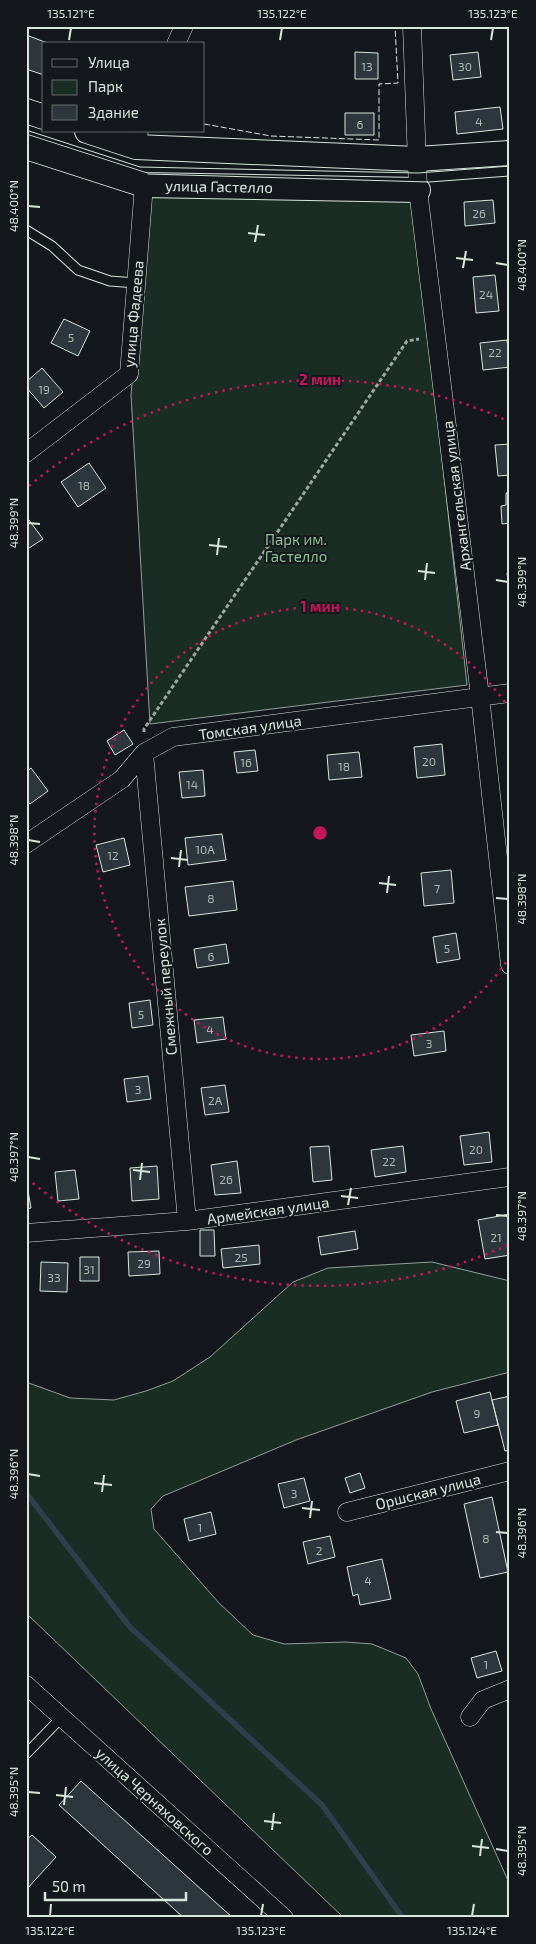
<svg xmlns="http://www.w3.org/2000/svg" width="536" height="1944" font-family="'Exo 2',sans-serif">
  <rect width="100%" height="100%" fill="#14181c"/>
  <!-- green -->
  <path fill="#1a2d24" stroke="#939e99" d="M149,190L413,195L467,685L150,724L131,395Z
    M432,1262L510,1281V1372L432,1392L296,1440L163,1496L151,1509L154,1529L219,1603L253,1635L284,1644L346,1642L372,1644L406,1658L418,1674L431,1709L510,1885V1918H344L26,1613V1382L70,1398L114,1400L146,1391L173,1381L210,1357L293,1282L328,1268Z"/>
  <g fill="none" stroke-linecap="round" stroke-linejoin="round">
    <!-- stream -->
    <path stroke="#2f3f4d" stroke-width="5.5" d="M26,1493L129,1626L322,1805L403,1918"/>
  </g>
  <!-- building -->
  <path fill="#2c363c" stroke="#d8e6dc" d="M29,36L50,44H44V75L26,69V43Z
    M355,52L378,53V79H355Z
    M478,52L481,77L453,80L450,55Z
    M500,107L503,129L457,134L455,112Z
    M345,113H374V135H345Z
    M493,200L495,223L465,226L464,202Z
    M495,275L499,311L476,313L473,277Z
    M64,319L90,331L78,356L51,343Z
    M507,340L510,367L483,370L480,343Z
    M42,368L63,392L44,408L26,387V382Z
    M510,444V475L498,476L495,445Z
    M89,463L106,488L78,507L61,482Z
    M506,493H510V523L502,524L501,506L506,505Z
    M26,516L43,539L26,550Z
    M510,572V596L507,573Z
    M124,730L133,744L115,755L107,741Z
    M442,744L445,775L417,778L414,747Z
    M255,750L258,771L237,773L234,752Z
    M359,752L362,777L329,780L327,755Z
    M31,768L48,791L30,804L26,799V772Z
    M203,770L205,796L182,798L179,772Z
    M222,834L226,860L188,865L185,838Z
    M124,838L130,865L103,872L96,845Z
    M451,870L454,903L424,906L421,873Z
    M233,881L237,910L189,916L185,887Z
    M456,933L460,959L437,963L433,937Z
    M226,944L229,963L197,968L194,949Z
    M150,1000L153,1025L132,1028L129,1003Z
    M223,1017L226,1039L197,1043L194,1020Z
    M444,1031L446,1051L414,1056L411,1035Z
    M148,1076L151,1099L127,1102L124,1079Z
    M225,1085L229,1112L205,1115L201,1088Z
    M489,1132L492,1162L464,1165L460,1136Z
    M329,1146L332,1180L313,1182L310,1147Z
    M403,1146L406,1172L375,1177L371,1150Z
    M237,1161L241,1193L215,1195L211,1165Z
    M157,1166L159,1199L132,1201L130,1168Z
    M75,1170L79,1199L58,1201L55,1172Z
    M26,1179L31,1208L26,1209Z
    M510,1214V1255L485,1259L478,1220Z
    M200,1230H214L215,1256H200Z
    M355,1231L358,1249L321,1255L318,1237Z
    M259,1245L260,1264L223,1268L221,1249Z
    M159,1251L160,1274L129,1276L128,1252Z
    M80,1257H99V1281H80Z
    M41,1262L68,1263L67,1292L40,1291Z
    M490,1392L498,1425L464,1433L456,1401Z
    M510,1396V1450L505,1451L492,1400Z
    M360,1473L365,1488L350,1493L345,1478Z
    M304,1478L310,1501L284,1508L278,1484Z
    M492,1497L508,1572L480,1578L464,1504Z
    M211,1512L216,1534L189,1541L184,1519Z
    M330,1536L335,1557L308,1564L303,1542Z
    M382,1559L391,1599L360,1605L358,1594L353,1596L347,1567Z
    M496,1651L502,1671L477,1678L471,1658Z
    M81,1781L233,1918H184L59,1805Z
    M32,1835L56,1857L26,1890V1840Z"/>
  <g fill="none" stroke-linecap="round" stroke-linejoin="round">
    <!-- lane casing -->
    <g stroke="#d8e6dc" stroke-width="11">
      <path id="lane" d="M26,230L52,246L78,270L110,281L136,283
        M26,1754L62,1717"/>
    </g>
    <!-- street casing -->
    <g stroke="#d8e6dc" stroke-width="19">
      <path id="street" d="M412,26L418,190L480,696L510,965
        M176,44L184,26
        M136,147L139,131
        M26,453L129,374L144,185
        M144,753L187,1221
        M26,844L122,779L144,753L173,737L510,693
        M26,1233L187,1221L510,1177
        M347,1512L510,1471
        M26,1685L284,1918
        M470,1717L483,1700L510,1689"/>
    </g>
    <!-- secondary casing -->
    <g stroke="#d8e6dc" stroke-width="26">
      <path id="secondary" d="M26,111L44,117
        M87,131L136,147L417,159L510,153
        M26,147L144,185L418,190"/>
    </g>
    <!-- path -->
    <path stroke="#9da8a2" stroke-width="3" stroke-dasharray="4 2.5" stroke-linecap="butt" d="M144,732V729L407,341L419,339"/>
    <!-- lane -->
    <use href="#lane" stroke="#14181c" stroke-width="9"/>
    <!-- street -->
    <use href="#street" stroke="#14181c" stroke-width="18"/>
    <!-- secondary -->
    <use href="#secondary" stroke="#14181c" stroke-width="24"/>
    <!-- tram -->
    <path stroke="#d8e6dc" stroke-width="1" d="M26,130L140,167L418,173L510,166
      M148,174L429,182L510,176"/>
    <!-- fence -->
    <path stroke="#d8e6dc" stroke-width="1" stroke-dasharray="6 2.5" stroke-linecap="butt" d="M204,124L271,136L379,140V84L398,83L395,26"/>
  </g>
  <!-- ticks -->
  <path fill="none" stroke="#d8e6dc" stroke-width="2" d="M69,40L71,28M280,40L282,28M491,40L493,28M28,206L40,207M248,233L265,235M255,242L258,225M456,258L473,260M496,263L508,265M463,268L466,251M28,523L40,524M209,545L227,547M217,555L219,538M418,571L435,573M425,580L427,563M496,580L508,582M28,840L40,842M171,858L188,860M179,867L181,850M379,883L396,885M387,893L389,876M496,898L508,899M28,1157L40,1159M133,1170L150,1172M140,1180L142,1163M341,1196L358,1198M348,1205L351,1188M496,1215L508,1216M28,1474L40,1476M94,1483L112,1485M102,1492L104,1475M302,1508L320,1510M310,1518L312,1501M496,1532L508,1533M28,1792L40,1793M56,1795L73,1797M64,1805L66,1787M264,1821L281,1823M272,1830L274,1813M472,1846L489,1848M496,1849L508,1851M480,1856L482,1839M50,1916L51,1904M261,1916L263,1904M472,1916L474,1904"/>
  <!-- distance rings -->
  <g fill="none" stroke="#c2185b" stroke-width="2.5" stroke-dasharray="2.5 5">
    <path d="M510 956A226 226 0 1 1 510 710"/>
    <path d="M508 1245A453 453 0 0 1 29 1180M29 486A453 453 0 0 1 508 421"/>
  </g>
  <g text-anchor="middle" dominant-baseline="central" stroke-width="4" stroke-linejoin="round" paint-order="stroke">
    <!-- number labels -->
    <g font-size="12" fill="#adbab4">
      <text x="367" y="66">13</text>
      <text x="465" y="66">30</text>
      <text x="479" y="121">4</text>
      <text x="360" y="124">6</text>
      <text x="479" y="213">26</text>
      <text x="486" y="294">24</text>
      <text x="71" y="337">5</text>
      <text x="495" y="352">22</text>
      <text x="44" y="389">19</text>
      <text x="84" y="485">18</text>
      <text x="429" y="761">20</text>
      <text x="246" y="762">16</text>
      <text x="344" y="766">18</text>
      <text x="192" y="784">14</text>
      <text x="205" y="849">10А</text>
      <text x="113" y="855">12</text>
      <text x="437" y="888">7</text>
      <text x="211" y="898">8</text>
      <text x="447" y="948">5</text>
      <text x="211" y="956">6</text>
      <text x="141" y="1014">5</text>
      <text x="210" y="1029">4</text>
      <text x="429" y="1043">3</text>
      <text x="138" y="1089">3</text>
      <text x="215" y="1100">2А</text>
      <text x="476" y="1149">20</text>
      <text x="389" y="1161">22</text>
      <text x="226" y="1179">26</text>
      <text x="496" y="1237">21</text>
      <text x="241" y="1257">25</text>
      <text x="144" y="1263">29</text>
      <text x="89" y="1269">31</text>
      <text x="54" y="1277">33</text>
      <text x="477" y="1413">9</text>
      <text x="294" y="1493">3</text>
      <text x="200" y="1527">1</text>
      <text x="486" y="1538">8</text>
      <text x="319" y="1550">2</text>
      <text x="368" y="1580">4</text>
      <text x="486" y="1664">1</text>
    </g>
    <!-- street labels -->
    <g font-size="15" fill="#d8e6dc" stroke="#14181c">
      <text transform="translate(219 186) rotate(1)">улица Гастелло</text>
      <text transform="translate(133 314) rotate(-85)">улица Фадеева</text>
      <text transform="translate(456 496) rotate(-97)">Архангельская улица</text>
      <text transform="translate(250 727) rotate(-8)">Томская улица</text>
      <text transform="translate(165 987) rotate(-95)">Смежный переулок</text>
      <text transform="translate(268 1210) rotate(-8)">Армейская улица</text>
      <text transform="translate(428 1491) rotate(-14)">Оршская улица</text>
      <text transform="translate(155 1801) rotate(42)">улица Черняховского</text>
    </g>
    <!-- park labels -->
    <g font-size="15" fill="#8ac095" stroke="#14181c">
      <text x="296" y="539">Парк им.<tspan x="296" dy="17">Гастелло</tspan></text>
    </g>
  </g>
  <circle cx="320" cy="833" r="8" fill="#c2185b" stroke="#14181c" stroke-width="2.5"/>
  <g font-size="15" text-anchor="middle" font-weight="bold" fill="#c2185b" stroke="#14181c" stroke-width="4" stroke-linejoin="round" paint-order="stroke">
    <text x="320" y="385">2 мин</text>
    <text x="320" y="612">1 мин</text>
  </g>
  <!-- border -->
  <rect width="536" height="1944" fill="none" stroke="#14181c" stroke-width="55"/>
  <!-- legend -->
  <rect x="42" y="42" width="162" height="90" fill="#14181c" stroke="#626a69"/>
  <rect x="52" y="59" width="25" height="8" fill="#14181c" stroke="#626a69"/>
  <text x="88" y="68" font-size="15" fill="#d8e6dc">Улица</text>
  <rect x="52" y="80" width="25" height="15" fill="#1a2d24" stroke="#626a69"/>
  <text x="88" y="92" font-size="15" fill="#d8e6dc">Парк</text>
  <rect x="52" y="105" width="25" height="15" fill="#2c363c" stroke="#626a69"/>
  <text x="88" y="118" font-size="15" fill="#d8e6dc">Здание</text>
  <!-- scale -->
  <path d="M45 1892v8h141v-8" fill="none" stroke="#d8e6dc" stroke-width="2.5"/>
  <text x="52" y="1892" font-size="15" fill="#d8e6dc" stroke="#14181c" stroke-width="4" paint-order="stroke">50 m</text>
  <rect x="28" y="28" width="480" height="1888" fill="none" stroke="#d8e6dc" stroke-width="2"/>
  <g font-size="12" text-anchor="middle" fill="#d8e6dc">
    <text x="71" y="18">135.121°E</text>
    <text x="282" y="18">135.122°E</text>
    <text x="493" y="18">135.123°E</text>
    <text transform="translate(14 206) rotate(-90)" y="4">48.400°N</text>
    <text transform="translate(522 265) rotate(-90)" y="4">48.400°N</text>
    <text transform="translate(14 523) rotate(-90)" y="4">48.399°N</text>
    <text transform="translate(522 582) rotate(-90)" y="4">48.399°N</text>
    <text transform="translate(14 840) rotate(-90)" y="4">48.398°N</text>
    <text transform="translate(522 899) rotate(-90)" y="4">48.398°N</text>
    <text transform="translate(14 1157) rotate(-90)" y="4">48.397°N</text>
    <text transform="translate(522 1216) rotate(-90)" y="4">48.397°N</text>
    <text transform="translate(14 1474) rotate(-90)" y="4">48.396°N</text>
    <text transform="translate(522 1533) rotate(-90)" y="4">48.396°N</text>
    <text transform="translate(14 1792) rotate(-90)" y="4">48.395°N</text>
    <text transform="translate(522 1851) rotate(-90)" y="4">48.395°N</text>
    <text x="50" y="1935">135.122°E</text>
    <text x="261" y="1935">135.123°E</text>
    <text x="472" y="1935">135.124°E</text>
  </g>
</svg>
